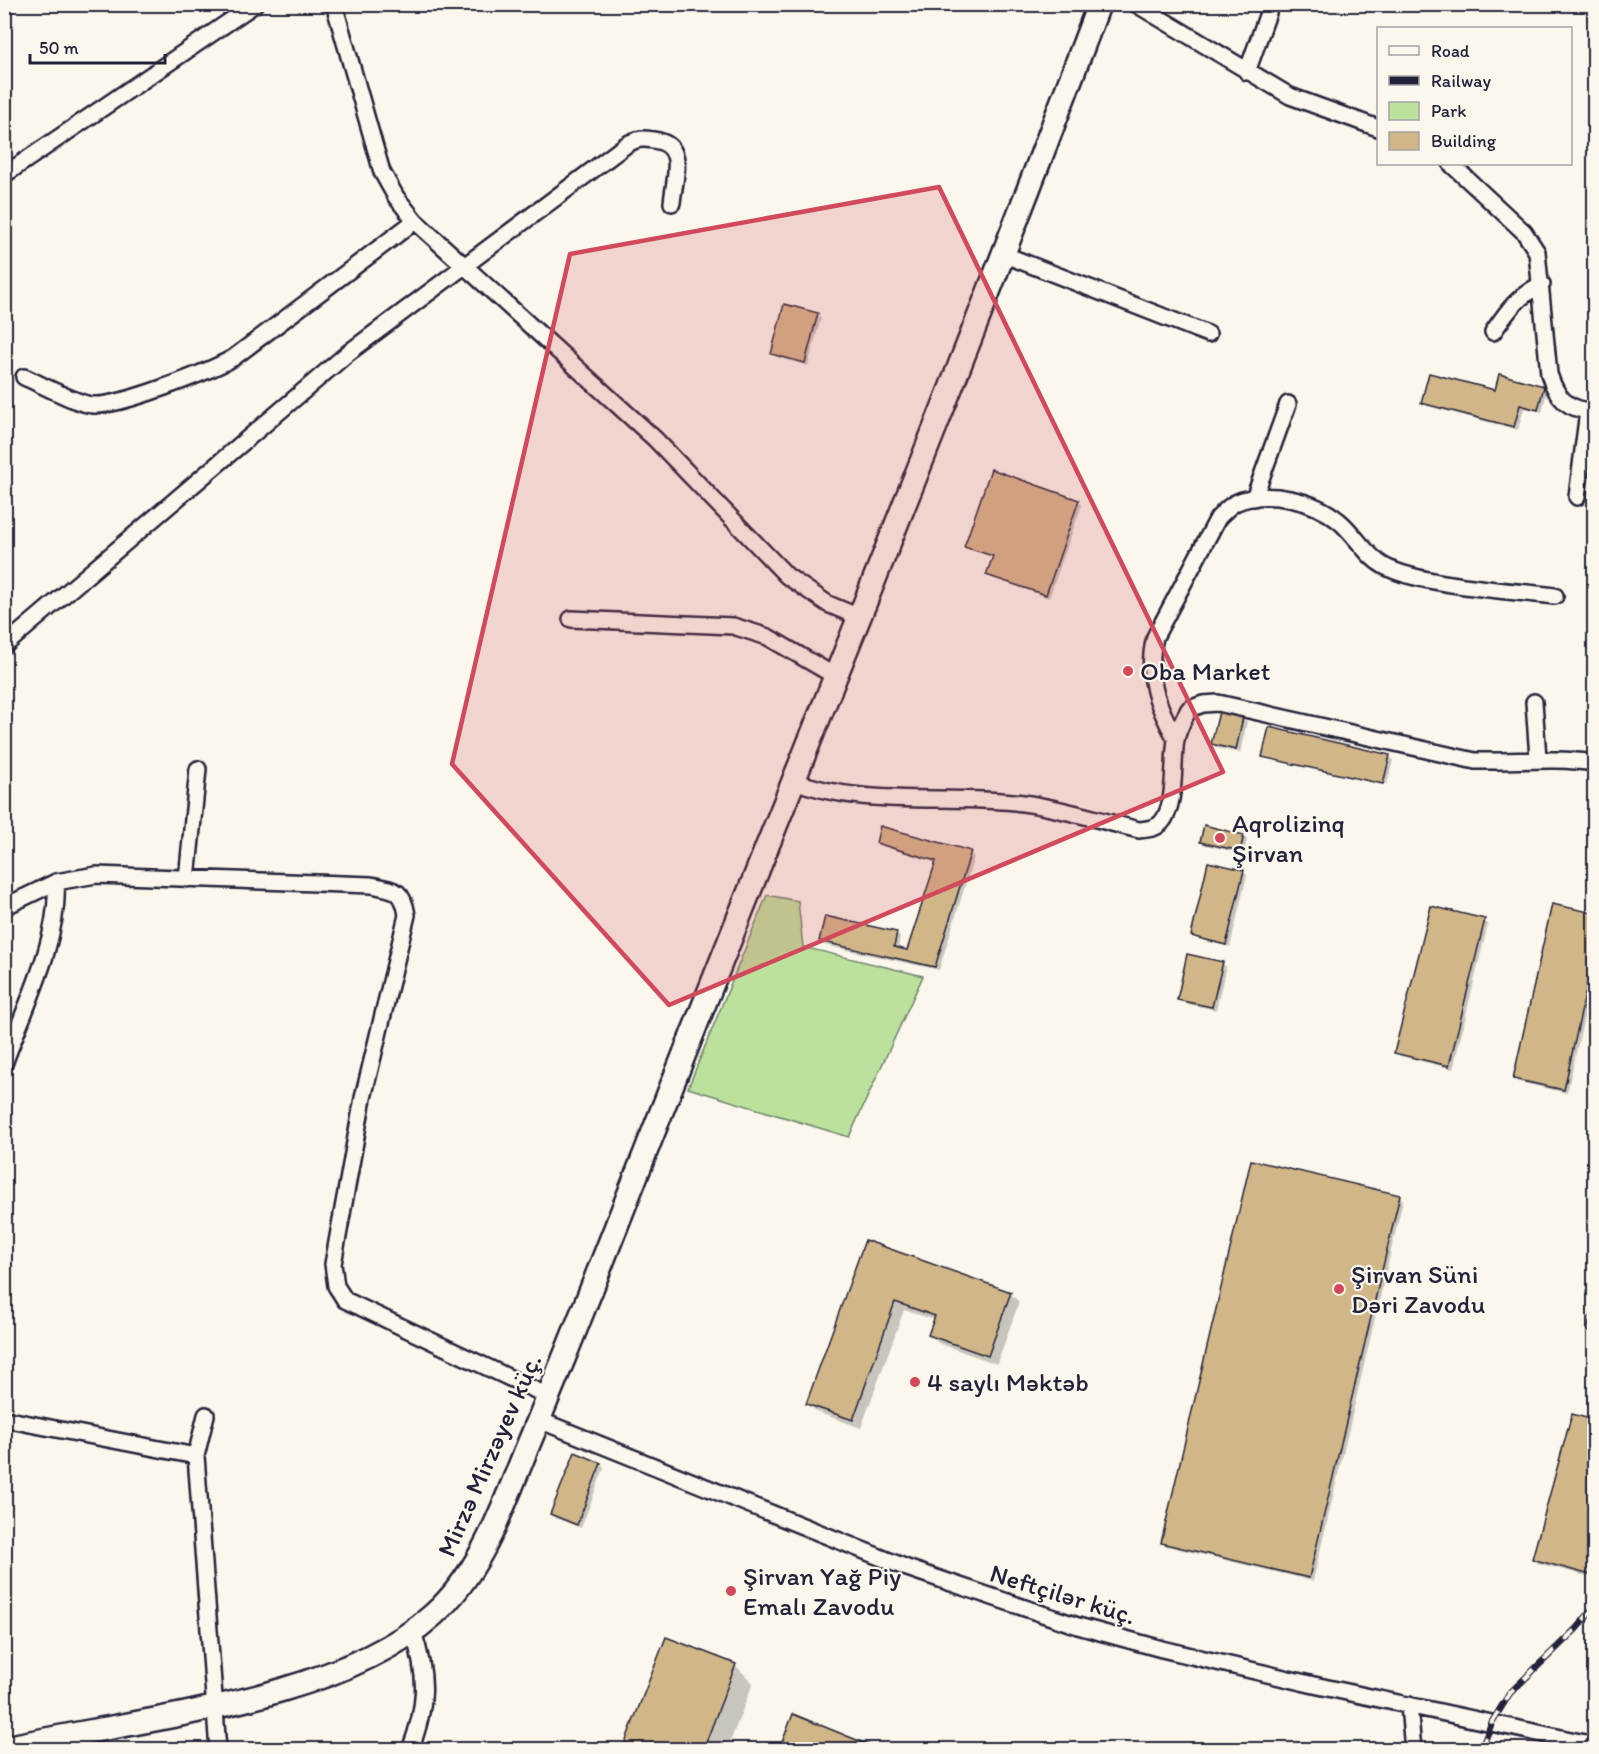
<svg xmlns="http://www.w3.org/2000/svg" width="1599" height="1754" font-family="Itim,sans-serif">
  <rect width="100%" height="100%" fill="#fbf7ec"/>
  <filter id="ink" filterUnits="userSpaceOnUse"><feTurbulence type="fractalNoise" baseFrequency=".0167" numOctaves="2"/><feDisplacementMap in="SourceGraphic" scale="12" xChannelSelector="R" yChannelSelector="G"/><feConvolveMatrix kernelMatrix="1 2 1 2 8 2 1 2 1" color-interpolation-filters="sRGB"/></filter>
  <g filter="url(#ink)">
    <!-- green -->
    <path fill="#bce19c" stroke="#6f826c" stroke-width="1.5" d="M767,895L798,901L803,947L923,976L849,1137L688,1088Z"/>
    <!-- shadow -->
    <path fill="#0003" d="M817,315L821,318L808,366L777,357L773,353Z
      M1544,387L1547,391L1542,412L1524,408L1518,430L1427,406L1423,402Z
      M1078,501L1082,505L1049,598L992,578L988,574L994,558L965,546Z
      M1243,718L1247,722L1240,753L1217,748L1213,744Z
      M1271,728L1389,756L1393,760L1387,784L1267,756V759L1264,756Z
      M1243,836L1247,840L1244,854L1206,845L1202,841Z
      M877,843L970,853L974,857L939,970L824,945L820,941L896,934L900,937L898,949L908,951L937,863L881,846Z
      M1243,871L1247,875L1230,947L1197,939L1193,936Z
      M1553,906L1594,915V973L1567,1093L1518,1082L1514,1078Z
      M1484,921L1488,924L1453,1069L1400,1056L1396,1052Z
      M1222,963L1226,967L1216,1010L1183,1003L1179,999Z
      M1399,1196L1403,1200L1313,1581L1166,1546L1162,1543Z
      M866,1242L1010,1293L1019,1302L997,1364L938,1343L930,1334L935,1320L904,1310L861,1428L817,1412L808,1403Z
      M1573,1416L1594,1422V1578L1537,1563L1533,1559Z
      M601,1464L604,1468L581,1528L555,1518L552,1514Z
      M735,1665L753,1683L727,1750H624Z"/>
    <!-- building -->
    <path fill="#d1b687" stroke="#22223b" stroke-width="1.5" d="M784,304L818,313L805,363L771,354Z
      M1429,373L1495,390L1499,374L1544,386L1538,410L1520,405L1514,427L1421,403Z
      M991,469L1079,500L1046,595L986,575L993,556L964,547Z
      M1219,712L1243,717L1236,750L1211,744Z
      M1269,727L1390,755L1383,784L1262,757Z
      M1204,825L1244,835L1240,851L1200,842Z
      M880,826L971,851L935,967L819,941L825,916L897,932L894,947L907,950L936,861L876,843Z
      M1208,862L1244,870L1226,945L1191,936Z
      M1552,904L1594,913V954L1564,1090L1513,1079Z
      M1431,906L1485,919L1449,1066L1394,1053Z
      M1187,954L1223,962L1212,1007L1177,1000Z
      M1251,1160L1400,1195L1309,1578L1161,1543Z
      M865,1240L1011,1292L988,1356L928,1335L935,1316L895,1302L853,1420L806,1404Z
      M1594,1304V1332L1587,1330Z
      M1572,1414L1594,1420V1576L1532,1559Z
      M575,1452L601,1463L577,1525L550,1514Z
      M666,1637L736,1664L703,1750H622Z
      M793,1714L874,1747L873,1750H779Z"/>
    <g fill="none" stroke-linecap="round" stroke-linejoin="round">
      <!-- minor casing -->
      <g stroke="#22223b" stroke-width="20">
        <path id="minor" d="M334,4L382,172L396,197L415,221L655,439L787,576L828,604L859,617
          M1136,4L1290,96L1378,128
          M1247,72L1268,13
          M1451,164L1524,232L1537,252L1549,374C1557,399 1567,409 1594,412
          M4,175L255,4
          M1005,255L1208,334
          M1493,332C1508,310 1518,296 1542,284
          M24,377C41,384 77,404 93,405C119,407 208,372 233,358L415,221
          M1577,497L1588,411
          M1254,498L1288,404
          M571,619L733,626L768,637L835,676
          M4,646L348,353L626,145C636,139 641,138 653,140C688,144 674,178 672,203
          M1534,702L1538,758
          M1176,739C1157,705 1145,676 1155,637L1218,518C1223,513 1229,506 1235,503C1266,489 1314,500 1339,521C1355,534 1366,556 1384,566C1418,585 1513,591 1555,596
          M792,780C865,809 946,793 1023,803C1062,808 1101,821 1139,830C1147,829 1155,829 1161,823C1177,806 1172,762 1176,740C1178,728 1184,719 1189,709L1203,704L1218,703L1475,761C1516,762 1554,757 1594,763
          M187,879L198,769
          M4,907L56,882L96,875L371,885C395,890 403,889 407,915L363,1098L333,1264L336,1286L345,1300L548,1396
          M4,1064C24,1009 60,940 56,882
          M4,1419L196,1456L218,1750
          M539,1420L907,1568L1078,1626L1162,1649L1314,1685L1594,1745
          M196,1456L206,1415
          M1409,1705L1413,1750
          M410,1750C427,1706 428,1676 413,1632"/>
      </g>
      <!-- secondary casing -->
      <g stroke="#22223b" stroke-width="27">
        <path id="secondary" d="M4,1748C130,1720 337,1702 433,1615C483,1571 504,1503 529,1443C569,1348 606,1252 644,1156C795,772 954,391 1099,4"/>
      </g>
      <!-- minor -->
      <use href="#minor" stroke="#fbf7ec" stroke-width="15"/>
      <!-- secondary -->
      <use href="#secondary" stroke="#fbf7ec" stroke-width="22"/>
      <!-- rail casing -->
      <g stroke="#22223b" stroke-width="7">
        <path id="rail" d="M1481,1750L1492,1722L1510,1693L1576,1629L1594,1608"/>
      </g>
      <!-- rail -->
      <use href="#rail" stroke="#fbf7ec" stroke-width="4.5" stroke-dasharray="14" stroke-linecap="butt"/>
    </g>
  </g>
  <!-- marked area -->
  <path fill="#d1495b" fill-opacity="0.2" stroke="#d1495b" stroke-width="4.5" stroke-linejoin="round" d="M939,187L1223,772L669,1005L452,764L570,254Z"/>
  <!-- markers -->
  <g fill="#d1495b" stroke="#fbf7ec" stroke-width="2">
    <circle cx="1128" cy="671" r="6"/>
    <circle cx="1220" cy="838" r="6"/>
    <circle cx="1339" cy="1289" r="6"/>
    <circle cx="915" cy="1382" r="6"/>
    <circle cx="731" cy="1591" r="6"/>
  </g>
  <g text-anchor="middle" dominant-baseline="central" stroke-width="4.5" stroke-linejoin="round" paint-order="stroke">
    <!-- poi labels -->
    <g font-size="26" fill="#22223b" stroke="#fbf7ec" text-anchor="start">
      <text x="1140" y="671">Oba Market</text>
      <text x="1232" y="823">Aqrolizinq<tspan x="1232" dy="30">Şirvan</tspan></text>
      <text x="1351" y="1274">Şirvan Süni<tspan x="1351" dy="30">Dəri Zavodu</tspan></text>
      <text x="927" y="1382">4 saylı Məktəb</text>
      <text x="743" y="1576">Şirvan Yağ Piy<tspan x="743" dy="30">Emalı Zavodu</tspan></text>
    </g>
    <!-- street labels -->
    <g font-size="26" fill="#22223b" stroke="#fbf7ec">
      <text transform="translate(489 1455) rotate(-66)">Mirzə Mirzəyev küç.</text>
      <text transform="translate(1063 1594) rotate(17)">Neftçilər küç.</text>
    </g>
  </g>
  <!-- margin -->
  <rect width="1599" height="1754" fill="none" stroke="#fbf7ec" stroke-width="24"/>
  <rect x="12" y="12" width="1575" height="1730" fill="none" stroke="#22223b" stroke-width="2" filter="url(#ink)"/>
  <!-- legend -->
  <rect x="1377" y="27" width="195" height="138" fill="#fbf7ec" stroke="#a4a2a5" stroke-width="1.5"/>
  <rect x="1389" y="46" width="30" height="9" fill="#fbf7ec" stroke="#a4a2a5" stroke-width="1.5"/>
  <text x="1431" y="57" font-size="18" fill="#22223b">Road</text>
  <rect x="1389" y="76" width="30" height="9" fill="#22223b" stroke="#a4a2a5" stroke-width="1.5"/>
  <text x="1431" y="87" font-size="18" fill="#22223b">Railway</text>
  <rect x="1389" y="102" width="30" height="18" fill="#bce19c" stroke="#a4a2a5" stroke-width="1.5"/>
  <text x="1431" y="117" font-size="18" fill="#22223b">Park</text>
  <rect x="1389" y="132" width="30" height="18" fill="#d1b687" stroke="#a4a2a5" stroke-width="1.5"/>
  <text x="1431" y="147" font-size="18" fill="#22223b">Building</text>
  <!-- scale -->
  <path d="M30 54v9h135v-9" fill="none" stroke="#22223b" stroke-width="3"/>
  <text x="39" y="54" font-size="18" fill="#22223b" stroke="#fbf7ec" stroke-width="4.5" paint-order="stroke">50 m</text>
</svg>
